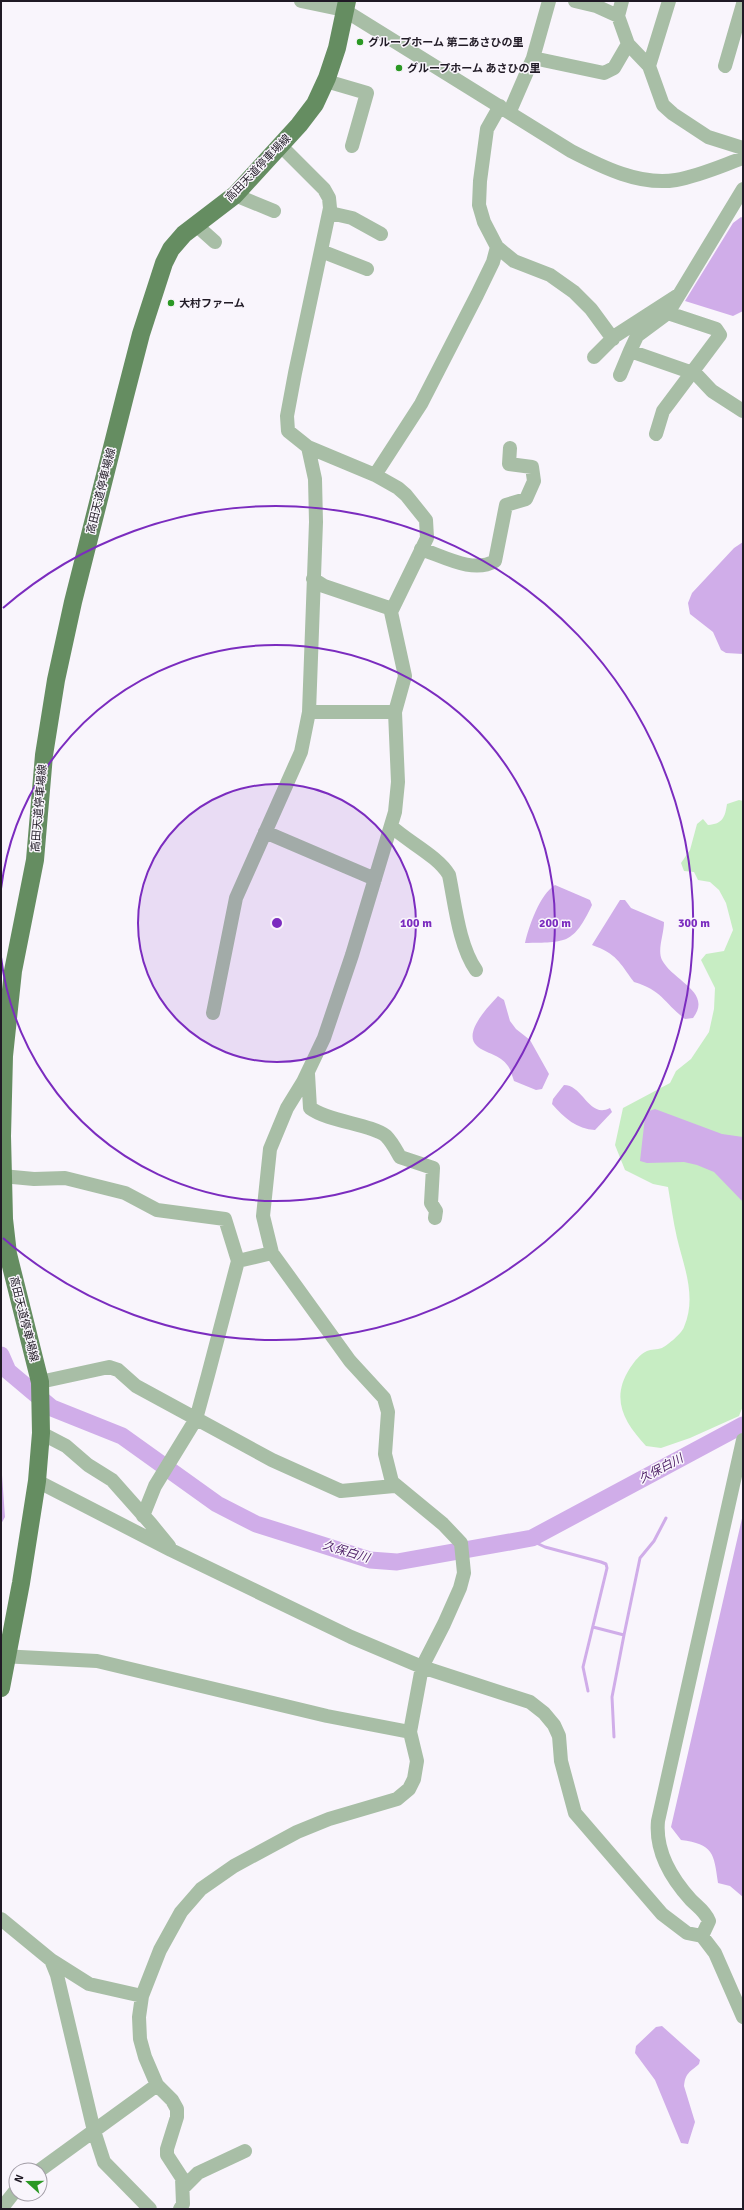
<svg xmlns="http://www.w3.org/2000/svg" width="744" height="2210" font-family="Signika,'Noto Sans JP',sans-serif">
  <rect width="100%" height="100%" fill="#f9f5fc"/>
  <!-- green -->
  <path fill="#c7edc3" d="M739,800L743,801V1406L739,1416L690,1438L661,1448L646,1446C624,1422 610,1399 630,1368C635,1361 639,1355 647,1351C651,1349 657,1350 662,1348C668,1345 682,1333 684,1327C697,1297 684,1267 677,1238C673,1221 671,1204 668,1187L653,1184L625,1170L615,1145L623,1108L670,1083L676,1071L691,1059L709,1032L714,1009L715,988L701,960L706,954L724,951L733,930L726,903L719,890L710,882L698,880L694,872L684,871L681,863L690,850L697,824L703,819L708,825C723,824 725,817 727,804Z"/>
  <!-- water -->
  <path fill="#d0ade9" d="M741,217L743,218V311L733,316L685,301L733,223Z
    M743,542V654L726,653L721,650L713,632L690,614L688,603L692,593L734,548Z
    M555,885L590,900L592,905C573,945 566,942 525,943C529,926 540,894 555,885Z
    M620,900H625L631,908L664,922C664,934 657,950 662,960C673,981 713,992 693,1018L685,1019C664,1003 662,990 634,982C619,962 617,954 592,945Z
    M498,996L504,1000L510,1021L516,1029L530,1040L549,1074L542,1089L536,1090L514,1081C512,1076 511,1070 508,1066C500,1054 486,1054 477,1046C462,1033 489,1006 498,996Z
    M564,1085C583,1085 589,1119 610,1108L612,1112L595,1130C577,1129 564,1118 552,1104L553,1099Z
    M655,1109L722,1134L743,1137V1202L714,1172L697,1165L684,1162L647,1163L640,1161L645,1117L649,1111Z
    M1,1461L5,1517L1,1524Z
    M743,1514V1897L730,1886L718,1883C714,1853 713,1844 681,1840L671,1827Z
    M662,2026L700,2060L699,2064C690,2072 685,2073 684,2086L695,2122L688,2144L681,2143L655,2080L635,2053L636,2046L656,2027Z"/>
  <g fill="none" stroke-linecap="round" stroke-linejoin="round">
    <!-- stream -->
    <path stroke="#d0ade9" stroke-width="3" d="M528,1539L545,1547L601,1562L606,1564L607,1568L583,1667L588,1691
      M593,1627L624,1635L612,1697L614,1737
      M624,1635L640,1558L654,1541L666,1518"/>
    <!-- river -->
    <path stroke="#d0ade9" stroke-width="17" d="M1,1355L8,1371L52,1408L122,1436L217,1504L256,1524L370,1560L397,1562L532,1538L743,1425"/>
    <!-- minor -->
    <path stroke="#a8bea6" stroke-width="14" d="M301,1L344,10L571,151C602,167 640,186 676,180C699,176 721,166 743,158
      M575,1L596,6L618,16
      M622,1L618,16L628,44L649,66L663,105L673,114L708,137L743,148
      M533,58L604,73L614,68L628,44
      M649,66L669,1
      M725,66L743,4
      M326,81L367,93L352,146
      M500,106L487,129L480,181L479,205L484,222L497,247L514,261L550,275L574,292L591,309L613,339
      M510,111L533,58L549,1
      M743,189L668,313L637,336L630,351L696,374L712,391L743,411
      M235,195L274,211
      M330,213L352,218L381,234
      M196,225L215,242
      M321,251L367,269
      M594,357L615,336L677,296
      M620,375L630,351
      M656,434L663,411L720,335L716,329L668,313
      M375,475L421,404L477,295L493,262L497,247
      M421,549C443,556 473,574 495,561L506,505L526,499L534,481L532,467L509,464L510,448
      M313,579L324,586L392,609
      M309,712H395
      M391,826C408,842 438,856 449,875C455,904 459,946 476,970
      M265,832L375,879
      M213,1013L236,898L301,752L309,712L316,522L315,479L308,447
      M308,1074L310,1108C329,1122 371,1124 386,1136C392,1142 396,1150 400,1157L433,1168L431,1203L436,1211L435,1218
      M2,1176L34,1179L65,1178L125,1193L157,1210L225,1219L238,1261L208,1375L196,1419L155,1486L143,1516
      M238,1261L272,1253
      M40,1382L109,1367L118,1370L136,1386L272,1460L341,1491L394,1486
      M41,1433L66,1446L88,1465L112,1480L151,1524L169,1546
      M37,1481L171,1550L351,1637L422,1667L530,1702L544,1713L554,1725L559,1736L561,1761L575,1813L662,1914L687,1933L702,1936L715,1953L743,2017
      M1,1656L97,1661L327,1716L410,1732
      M1,1919L51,1960L57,1975L94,2131L104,2162L150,2209
      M702,1936L709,1921C705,1911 698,1907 691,1900C671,1878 655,1852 658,1821L743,1440
      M51,1960L89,1984L142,1996
      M40,2170L157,2085
      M183,2188L198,2173L245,2151
      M1,2209L16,2190
      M180,2209L183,2204L182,2178L167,2155V2149L177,2117V2109L172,2100L157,2085L145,2057L140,2039L139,2017L142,1996L160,1950L181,1912L201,1889L234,1866L297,1832L329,1819L397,1799L409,1789L414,1779L417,1761L410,1732L422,1667L444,1624L460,1588L464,1573L461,1543L443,1524L392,1482L385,1454L388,1412L384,1398L350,1361L272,1253L263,1216L270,1149L287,1108L303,1082L324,1038L352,955L395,812L398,782L395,712L405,676L391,612L427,538L426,520L406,495L398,488L375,475L308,447L288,431L287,416L295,373L330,208L329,198L324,189L280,145"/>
    <!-- major -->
    <path stroke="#658d61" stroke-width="18" d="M1,1688L21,1583L37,1481L41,1433L40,1382L8,1254L4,1219L2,1136L4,1056L13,971L35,860L44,755L56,680L73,602L125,396L141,334L164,263L171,249L184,234L235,195L299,125L315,104L327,78L337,48L347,1"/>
  </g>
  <!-- distance rings -->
  <circle cx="277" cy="923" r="139" fill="#7b2cbf" fill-opacity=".12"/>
  <g fill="none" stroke="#7b2cbf" stroke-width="2">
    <circle cx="277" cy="923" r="139"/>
    <path d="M1 889A278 278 0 1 1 1 957"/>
    <path d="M3 608A417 417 0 1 1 3 1238"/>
  </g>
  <!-- markers -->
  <g fill="#2b9824" stroke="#f9f5fc" stroke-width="1.5">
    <circle cx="360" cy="42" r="4"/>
    <circle cx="399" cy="68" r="4"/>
    <circle cx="171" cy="303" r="4"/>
  </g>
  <g text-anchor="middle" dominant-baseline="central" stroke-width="3" stroke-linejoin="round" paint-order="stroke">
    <!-- poi labels -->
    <g font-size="11" font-weight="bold" fill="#201a25" stroke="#f9f5fc" text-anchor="start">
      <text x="368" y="42">グループホーム 第二あさひの里</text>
      <text x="407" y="68">グループホーム あさひの里</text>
      <text x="179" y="303">大村ファーム</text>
    </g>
    <!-- street labels -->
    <g font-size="11" fill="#201a25" stroke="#f9f5fc">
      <text transform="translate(258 168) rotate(-46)">高田天道停車場線</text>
      <text transform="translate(101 491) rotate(-76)">高田天道停車場線</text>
      <text transform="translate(39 808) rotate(-85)">高田天道停車場線</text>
      <text transform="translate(24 1319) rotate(76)">高田天道停車場線</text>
    </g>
    <!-- water labels -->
    <g font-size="12" font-style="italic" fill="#51246a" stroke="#f9f5fc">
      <text transform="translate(661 1469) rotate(-28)">久保白川</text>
      <text transform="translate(346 1552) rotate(17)">久保白川</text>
    </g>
  </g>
  <circle cx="277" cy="923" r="6" fill="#7b2cbf" stroke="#f9f5fc" stroke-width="2"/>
  <g font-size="12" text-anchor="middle" font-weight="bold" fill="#7b2cbf" stroke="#f9f5fc" stroke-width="3" stroke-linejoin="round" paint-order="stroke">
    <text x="416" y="927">100 m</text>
    <text x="555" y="927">200 m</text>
    <text x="694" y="927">300 m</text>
  </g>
  <!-- border -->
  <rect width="744" height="2210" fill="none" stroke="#201a25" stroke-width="4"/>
  <!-- north arrow -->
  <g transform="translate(28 2182) rotate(291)"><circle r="19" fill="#f9f5fc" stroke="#a29da6"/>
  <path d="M0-3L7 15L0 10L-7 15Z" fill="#2b9824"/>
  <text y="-6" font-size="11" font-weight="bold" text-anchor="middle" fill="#201a25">N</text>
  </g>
</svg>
